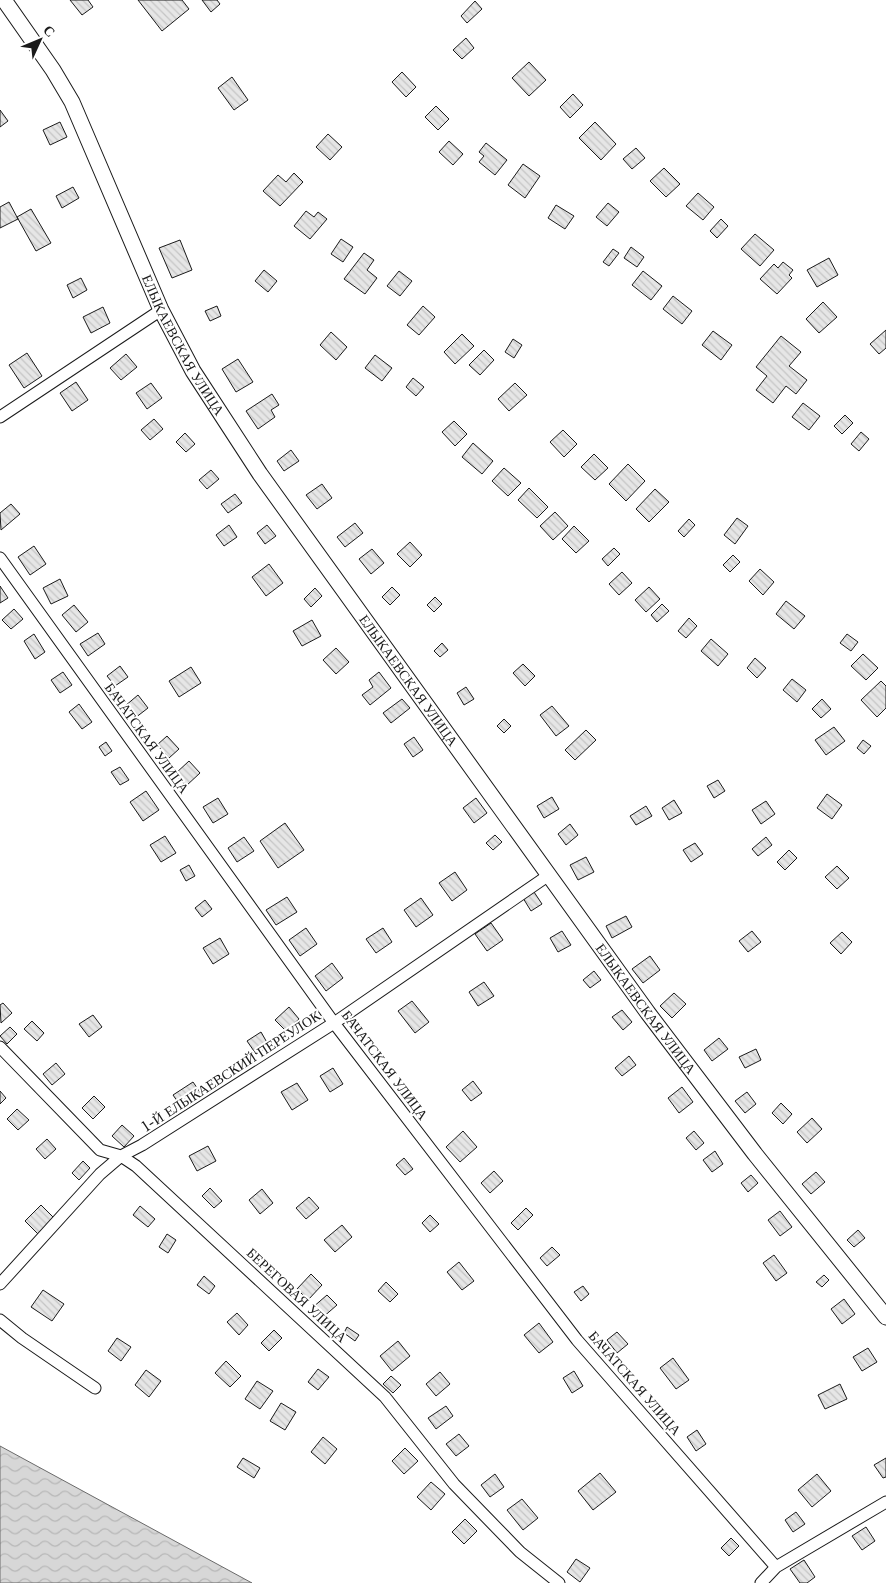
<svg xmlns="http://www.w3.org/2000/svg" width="886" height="1583" font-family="'Libre Baskerville',serif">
  <defs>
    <pattern id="water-waves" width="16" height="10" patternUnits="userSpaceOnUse" patternTransform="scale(1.25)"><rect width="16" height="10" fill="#d7d7d7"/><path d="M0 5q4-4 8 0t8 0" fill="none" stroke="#b8b8b8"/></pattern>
    <pattern id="building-back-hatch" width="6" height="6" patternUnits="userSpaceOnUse" patternTransform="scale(1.25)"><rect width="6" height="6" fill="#e6e6e6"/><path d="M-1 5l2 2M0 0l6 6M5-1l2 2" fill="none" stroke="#c5c5c5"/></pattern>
  </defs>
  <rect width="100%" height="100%" fill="#fff"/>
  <!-- water -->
  <path fill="url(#water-waves)" stroke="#6a6a6a" d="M0,1446L252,1583H0Z"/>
  <!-- building -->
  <path fill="url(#building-back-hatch)" stroke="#1a1a1a" d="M70,0H88L93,7L82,15Z
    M138,0H182L189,9L162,31Z
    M202,0H217L220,4L211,12Z
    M475,1L482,9L467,23L461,16Z
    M466,38L474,48L462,59L453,50Z
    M529,62L546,80L529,96L512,78Z
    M402,72L416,87L406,97L392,82Z
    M232,77L248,100L234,110L218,88Z
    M573,94L583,105L570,118L560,107Z
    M436,106L449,119L438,130L425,117Z
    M0,110L8,121L0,127Z
    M60,122L67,137L50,145L43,130Z
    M595,122L616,144L601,160L579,138Z
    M328,134L342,147L330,160L316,147Z
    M449,141L463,154L453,165L439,152Z
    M486,143L507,160L495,175L479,162L484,156L479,152Z
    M636,148L645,158L632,169L623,159Z
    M523,164L540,176L525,198L508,185Z
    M664,168L680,184L666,197L650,181Z
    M294,173L303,182L280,206L263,191L278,175L286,182Z
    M73,187L79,198L62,208L56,196Z
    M698,193L714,207L703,220L686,206Z
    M9,202L18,219L0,228V207Z
    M608,203L619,212L607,226L596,217Z
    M556,205L574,216L565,229L548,218Z
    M31,209L51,243L36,251L17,217Z
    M306,211L314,217L318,212L327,219L310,239L294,226Z
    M721,219L728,226L717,238L710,231Z
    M755,234L774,250L760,266L741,249Z
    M341,239L353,247L343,262L331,254Z
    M180,240L192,270L172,278L159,248Z
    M631,247L644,257L637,267L624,258Z
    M613,249L619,253L609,266L603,262Z
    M364,253L374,260L367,270L377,278L365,294L344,279Z
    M829,258L838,275L817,287L807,270Z
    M783,262L793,270L789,275L792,278L777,294L760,279L774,264L778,268Z
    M264,270L277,281L268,292L255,281Z
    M399,271L412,281L400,296L387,286Z
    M643,271L662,286L651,300L632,285Z
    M81,278L87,290L73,298L67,285Z
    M673,296L692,311L682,324L663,309Z
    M823,302L837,317L819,333L806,319Z
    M217,306L221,316L210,321L205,311Z
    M423,306L435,317L419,335L407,325Z
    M103,307L110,323L91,333L83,317Z
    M886,330V348L879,354L870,344Z
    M713,331L732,345L721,360L702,345Z
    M331,332L347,347L336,360L320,345Z
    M462,334L474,346L455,364L444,352Z
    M781,336L801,352L789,366L807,380L796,394L786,386L773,403L756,390L767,376L756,367Z
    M513,339L522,345L514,358L505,352Z
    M484,350L494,360L480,375L469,365Z
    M27,353L42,376L24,388L9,365Z
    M126,354L137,367L121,380L110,368Z
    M375,355L392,368L382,381L365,368Z
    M238,359L253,382L236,392L222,369Z
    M413,378L424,387L416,396L406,387Z
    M76,382L88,400L72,411L60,393Z
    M151,383L162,398L147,409L136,393Z
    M515,383L527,395L509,411L498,399Z
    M272,394L279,405L271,410L275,417L258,429L246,411Z
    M803,403L820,416L809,430L792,417Z
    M845,415L853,423L842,434L834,426Z
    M154,419L163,429L150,440L141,430Z
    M454,421L467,434L455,446L442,432Z
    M563,430L577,444L564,457L550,442Z
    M861,432L869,439L859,451L851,444Z
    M185,433L195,444L186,452L176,442Z
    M473,443L493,461L482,474L462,457Z
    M291,450L299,461L284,471L277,461Z
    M594,454L608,468L595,480L581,467Z
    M628,464L645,481L626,501L609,484Z
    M504,468L521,483L508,496L492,481Z
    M211,470L219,479L207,489L199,480Z
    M322,484L332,498L317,509L306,495Z
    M529,488L548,507L537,518L518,500Z
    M655,489L669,502L649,522L636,509Z
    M235,494L242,503L228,513L221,504Z
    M11,504L20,514L1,530L0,513Z
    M555,512L568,526L553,540L540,526Z
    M737,518L748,526L735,544L724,535Z
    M689,519L695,525L684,537L678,531Z
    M355,523L363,533L345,547L337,537Z
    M229,525L237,537L224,546L216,535Z
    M267,525L276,536L265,544L257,533Z
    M574,526L589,541L576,553L562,539Z
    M410,542L422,555L410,567L397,554Z
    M34,546L46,564L30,575L18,557Z
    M614,548L620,554L608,566L602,559Z
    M372,549L384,563L371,574L359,559Z
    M733,555L740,562L730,572L723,565Z
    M269,564L283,583L266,596L252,577Z
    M760,569L774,582L763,595L749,581Z
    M622,572L632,583L619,595L609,584Z
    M60,579L68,596L51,604L43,588Z
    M0,586L8,598L0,603Z
    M392,587L400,595L390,605L382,597Z
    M649,587L660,599L646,612L635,600Z
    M315,588L322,596L311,607L304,599Z
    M435,597L442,604L434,612L427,605Z
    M786,601L805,616L794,629L776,614Z
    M662,604L669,611L657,622L651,615Z
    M74,605L88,622L76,632L62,615Z
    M14,609L23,619L11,629L2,620Z
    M689,618L697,626L686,638L678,631Z
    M312,620L321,636L302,646L293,631Z
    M98,633L105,644L88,656L80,644Z
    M34,634L45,652L35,659L24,641Z
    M847,634L858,642L851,651L840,643Z
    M711,639L728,654L718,666L701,651Z
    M442,643L448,650L440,657L434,651Z
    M336,648L349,662L336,674L323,660Z
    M863,654L878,668L866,680L851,666Z
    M755,658L766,668L757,678L747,668Z
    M523,664L535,676L525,686L513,673Z
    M120,666L128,677L115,686L107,676Z
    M191,667L201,683L179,697L169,681Z
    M63,672L72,685L60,693L51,680Z
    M379,672L391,688L370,705L362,695L373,687L369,680Z
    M792,679L806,690L797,702L783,690Z
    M881,681L886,686V708L877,717L861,700Z
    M466,687L474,699L464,705L457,693Z
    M138,695L148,708L135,718L125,706Z
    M402,699L410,708L391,723L383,713Z
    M822,699L831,709L821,718L812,709Z
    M79,704L92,722L82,729L69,712Z
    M552,706L569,726L556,736L540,715Z
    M504,719L511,726L504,733L497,726Z
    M834,727L845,741L826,755L815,740Z
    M586,730L596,740L575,760L565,750Z
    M167,736L179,749L169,758L157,745Z
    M414,737L423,750L413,757L404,744Z
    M863,740L871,746L864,754L857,748Z
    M106,742L112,751L105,756L99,747Z
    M189,761L200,773L186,786L175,774Z
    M120,767L129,780L120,785L111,772Z
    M718,780L725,791L714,798L707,786Z
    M146,791L159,810L143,821L130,802Z
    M827,794L842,805L832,819L817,808Z
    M552,797L559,809L544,818L537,806Z
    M218,798L228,814L213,823L203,807Z
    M476,798L487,813L474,823L463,808Z
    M674,800L682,813L669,820L662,808Z
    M766,801L775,814L761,824L752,810Z
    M646,806L652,816L636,825L630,816Z
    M285,823L304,850L278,868L260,841Z
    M570,824L578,835L566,845L558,834Z
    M495,835L502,842L493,850L486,843Z
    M165,836L176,853L161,862L150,845Z
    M244,837L254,851L237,862L228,848Z
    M766,837L772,845L758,856L752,849Z
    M695,843L703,854L691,862L683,850Z
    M789,850L797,858L785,870L777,862Z
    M586,857L594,872L578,880L570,865Z
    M189,865L195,876L186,881L180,870Z
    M837,866L849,878L837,889L825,877Z
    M455,872L467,890L452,901L439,883Z
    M534,892L542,904L531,911L523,898Z
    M287,897L297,912L276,925L266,910Z
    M421,898L433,915L416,927L404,910Z
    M205,900L212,909L202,917L195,908Z
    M626,916L632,927L612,938L606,926Z
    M491,923L503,940L487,951L475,934Z
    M306,928L317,944L300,956L289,940Z
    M383,928L392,942L376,953L366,939Z
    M562,931L571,945L558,952L550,938Z
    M752,931L761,942L748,952L739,941Z
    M842,932L852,942L841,954L830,943Z
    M220,938L229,954L213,964L203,948Z
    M650,956L660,970L643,983L632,969Z
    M332,963L343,978L326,991L315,976Z
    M594,971L601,980L590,988L583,980Z
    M484,982L494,996L478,1006L469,992Z
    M674,993L686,1004L672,1018L660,1006Z
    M412,1001L429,1022L415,1033L398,1011Z
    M3,1003L12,1013L1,1023L0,1005Z
    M289,1007L299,1019L286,1031L275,1020Z
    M622,1010L632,1022L623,1030L612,1017Z
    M93,1015L102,1027L89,1037L79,1024Z
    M32,1021L44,1033L37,1041L24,1029Z
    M10,1027L17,1034L7,1044L0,1036Z
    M261,1032L269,1046L256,1054L247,1041Z
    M719,1038L728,1049L712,1061L704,1050Z
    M756,1049L761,1060L745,1068L739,1057Z
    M629,1056L636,1065L622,1076L615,1068Z
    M56,1063L65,1074L52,1085L43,1074Z
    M333,1068L343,1084L330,1092L320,1076Z
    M473,1081L482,1093L471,1101L462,1090Z
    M193,1082L202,1095L182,1108L173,1095Z
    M297,1083L308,1100L292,1110L281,1092Z
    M682,1087L693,1102L679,1113L668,1098Z
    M0,1091L6,1098L0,1104Z
    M747,1092L756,1104L745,1113L735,1101Z
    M94,1096L105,1107L93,1119L82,1108Z
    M781,1103L792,1114L783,1124L772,1113Z
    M17,1109L29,1120L18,1130L7,1119Z
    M812,1118L822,1129L807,1143L797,1132Z
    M122,1125L134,1136L124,1147L112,1136Z
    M463,1131L477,1147L460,1162L446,1147Z
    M694,1131L704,1143L696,1150L686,1138Z
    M47,1139L56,1149L45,1159L36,1149Z
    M208,1146L216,1161L197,1171L189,1156Z
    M715,1151L723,1164L712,1172L703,1160Z
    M404,1158L413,1169L405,1175L396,1165Z
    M83,1161L90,1168L79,1180L72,1173Z
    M494,1171L503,1181L490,1193L481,1183Z
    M816,1172L825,1182L811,1194L802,1184Z
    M751,1175L758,1183L748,1192L741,1183Z
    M210,1188L222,1201L214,1208L202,1196Z
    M262,1189L273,1203L260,1214L249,1200Z
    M309,1197L319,1208L306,1219L296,1208Z
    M41,1205L56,1220L40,1236L25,1221Z
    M140,1206L155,1219L148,1227L133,1215Z
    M526,1208L533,1215L518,1230L511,1223Z
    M780,1211L792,1227L780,1236L768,1220Z
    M430,1215L439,1224L430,1232L422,1223Z
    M342,1225L352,1237L335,1252L324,1240Z
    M858,1230L865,1238L854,1247L847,1240Z
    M167,1234L176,1240L168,1253L159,1247Z
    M552,1247L560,1255L547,1266L540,1258Z
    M774,1255L787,1273L776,1281L763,1263Z
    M459,1262L474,1281L462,1290L447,1272Z
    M311,1274L322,1285L308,1300L297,1289Z
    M824,1275L829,1280L822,1287L816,1282Z
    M204,1276L215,1286L209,1294L197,1285Z
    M386,1282L398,1294L390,1302L378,1291Z
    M583,1286L589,1294L581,1301L574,1292Z
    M43,1290L64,1304L52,1321L31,1307Z
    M327,1295L337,1305L322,1318L312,1308Z
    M844,1299L855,1314L842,1324L831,1309Z
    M237,1313L248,1325L239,1335L227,1322Z
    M539,1323L553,1342L539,1353L524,1335Z
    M347,1327L359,1335L355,1341L344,1333Z
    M274,1330L282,1338L269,1351L261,1343Z
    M617,1332L628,1344L617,1353L607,1340Z
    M117,1338L131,1347L121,1361L108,1351Z
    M398,1341L410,1356L392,1371L380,1356Z
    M868,1348L877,1362L862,1371L853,1357Z
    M673,1358L689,1380L676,1389L660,1368Z
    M226,1361L241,1376L230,1387L215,1373Z
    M318,1369L329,1377L318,1390L308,1382Z
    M146,1370L161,1381L149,1397L135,1385Z
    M574,1371L583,1386L572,1393L563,1378Z
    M440,1372L450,1384L436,1396L426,1384Z
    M391,1376L401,1385L393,1393L383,1384Z
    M257,1381L273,1391L260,1409L245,1399Z
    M840,1384L847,1399L825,1409L818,1395Z
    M281,1403L296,1412L285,1430L270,1421Z
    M446,1406L453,1416L436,1429L428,1418Z
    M697,1430L706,1444L696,1451L687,1437Z
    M459,1434L469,1446L456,1456L446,1444Z
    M323,1437L337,1449L325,1464L311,1452Z
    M405,1448L418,1461L404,1474L392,1461Z
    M243,1458L260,1468L254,1478L237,1467Z
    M886,1458V1477L883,1478L874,1465Z
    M600,1473L616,1492L593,1510L578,1491Z
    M495,1474L504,1487L490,1497L481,1485Z
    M817,1474L831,1491L812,1507L798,1490Z
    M431,1482L445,1494L431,1510L417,1497Z
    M522,1499L538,1518L523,1530L507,1510Z
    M796,1512L805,1524L793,1532L785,1520Z
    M465,1519L477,1531L464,1544L452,1532Z
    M866,1527L875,1541L862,1550L852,1536Z
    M731,1538L739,1546L729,1556L721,1548Z
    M576,1559L590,1568L580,1582L567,1572Z
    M804,1560L815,1577L807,1583H800L790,1569Z"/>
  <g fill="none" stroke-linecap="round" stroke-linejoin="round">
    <!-- minor casing -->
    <g stroke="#1a1a1a" stroke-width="13">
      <path id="minor" d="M0,417L161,310
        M0,558L334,1023L577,1340L776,1567
        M0,1047L100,1150L121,1156L136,1166L385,1397L454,1484L520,1552L559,1583
        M0,1284L100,1174L121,1156L142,1145L334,1023L549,875
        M0,1320L22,1338L95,1388
        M761,1583L776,1567L886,1502"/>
    </g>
    <!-- tertiary casing -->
    <g stroke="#1a1a1a" stroke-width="17">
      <g id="tertiary">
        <path id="s1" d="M4,0L53,70L72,102L161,310L193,371L260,474L648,1013L755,1154L886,1317"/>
      </g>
    </g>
    <!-- minor -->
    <use href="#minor" stroke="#fff" stroke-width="11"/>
    <!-- tertiary -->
    <use href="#tertiary" stroke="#fff" stroke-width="15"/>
  </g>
  <g text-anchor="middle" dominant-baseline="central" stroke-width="4" stroke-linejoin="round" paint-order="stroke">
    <!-- street labels -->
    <g font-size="14" fill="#1a1a1a" stroke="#fff">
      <text stroke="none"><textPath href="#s1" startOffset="390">ЕЛЫКАЕВСКАЯ УЛИЦА</textPath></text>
      <text stroke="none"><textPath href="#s1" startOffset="795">ЕЛЫКАЕВСКАЯ УЛИЦА</textPath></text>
      <text transform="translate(147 738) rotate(54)">БАЧАТСКАЯ УЛИЦА</text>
      <text stroke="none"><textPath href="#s1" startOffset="1200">ЕЛЫКАЕВСКАЯ УЛИЦА</textPath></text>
      <text transform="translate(385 1065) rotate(53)">БАЧАТСКАЯ УЛИЦА</text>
      <text transform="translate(231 1071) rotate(-33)">1-Й ЕЛЫКАЕВСКИЙ ПЕРЕУЛОК</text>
      <text transform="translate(297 1295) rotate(43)">БЕРЕГОВАЯ УЛИЦА</text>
      <text transform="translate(635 1383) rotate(49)">БАЧАТСКАЯ УЛИЦА</text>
    </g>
  </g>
  <!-- north arrow -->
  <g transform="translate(40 40) rotate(46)" stroke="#ffffff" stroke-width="4" paint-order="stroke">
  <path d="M0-4L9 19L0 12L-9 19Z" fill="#1a1a1a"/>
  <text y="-8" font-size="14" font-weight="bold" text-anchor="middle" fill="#1a1a1a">С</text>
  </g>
</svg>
